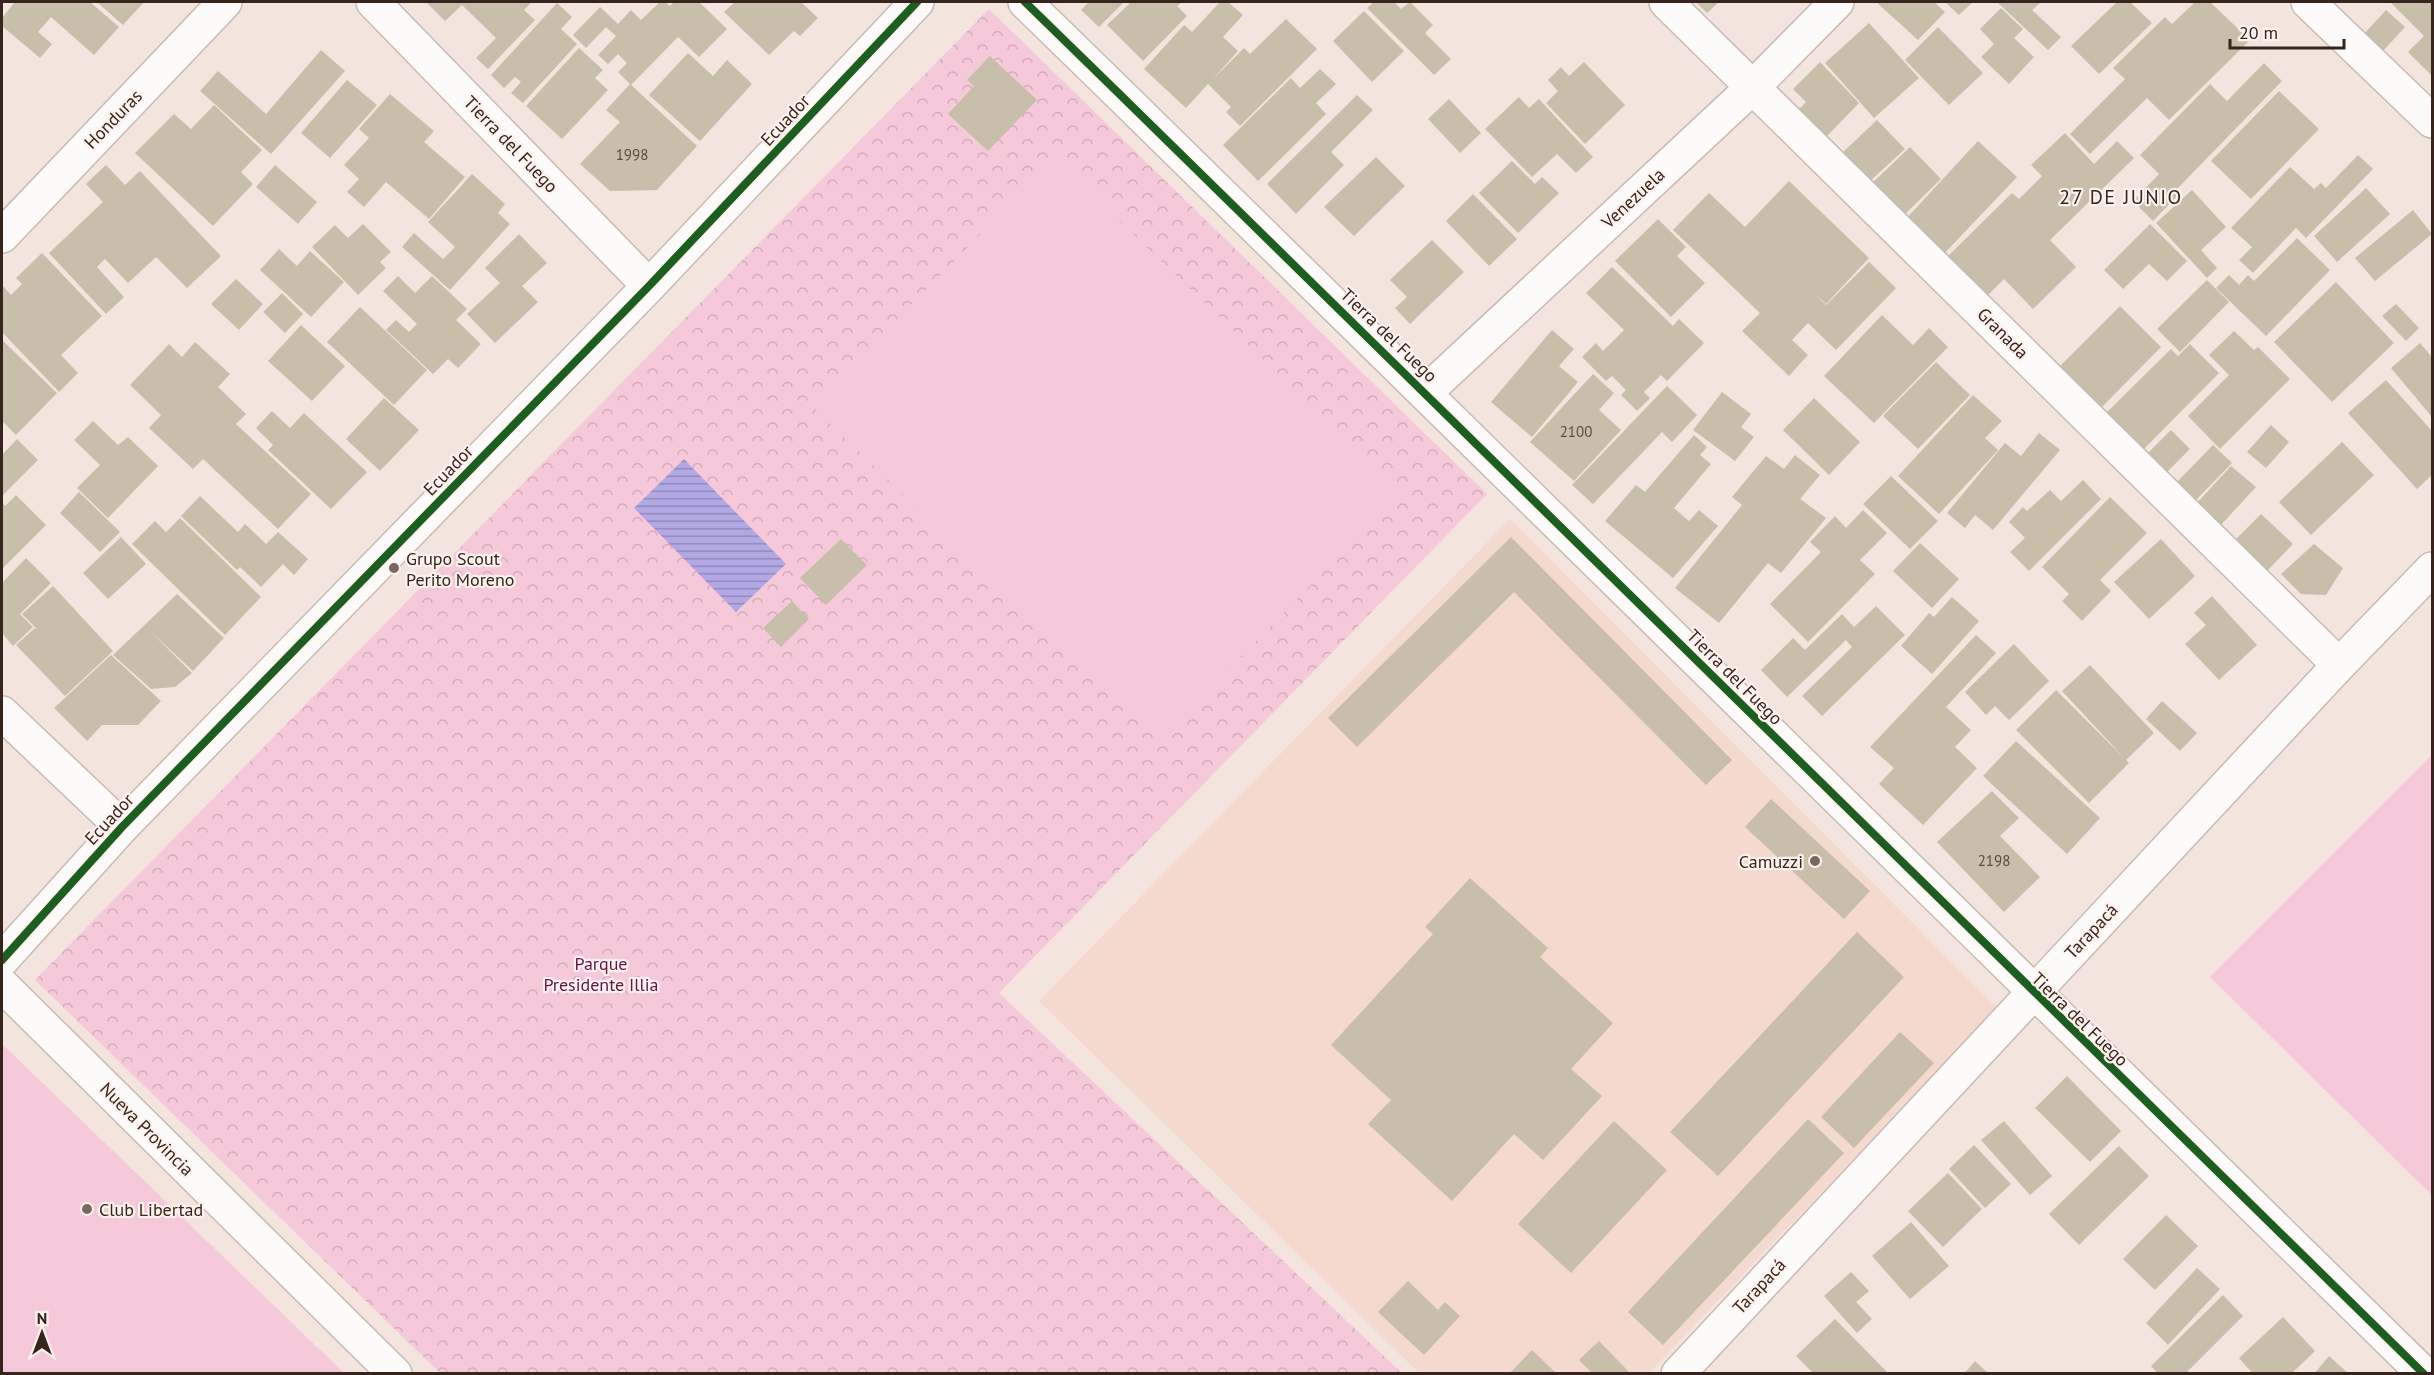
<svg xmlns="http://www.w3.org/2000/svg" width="2434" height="1375" font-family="'PT Sans',sans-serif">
  <defs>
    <pattern id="forest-crowns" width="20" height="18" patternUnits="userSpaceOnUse" patternTransform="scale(1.5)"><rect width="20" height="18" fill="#f5c8da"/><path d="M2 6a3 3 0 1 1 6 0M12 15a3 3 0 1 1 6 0" fill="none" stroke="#d3acbb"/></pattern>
    <pattern id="water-rules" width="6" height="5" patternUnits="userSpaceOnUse" patternTransform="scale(1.5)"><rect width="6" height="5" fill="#b2a9e4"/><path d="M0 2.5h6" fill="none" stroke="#9289b8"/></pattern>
  </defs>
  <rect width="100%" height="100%" fill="#f4e4de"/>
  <!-- built -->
  <path fill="#f3d9ce" d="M1510,519L1997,1008L1649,1373L1420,1374L1039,1001Z"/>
  <!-- forest -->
  <path fill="url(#forest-crowns)" d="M989,9L1487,494L999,993L1402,1373H440L35,980Z"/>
  <!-- pitch -->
  <path fill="#f5c8da" d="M1055,158L1401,493L1158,741L812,406Z
    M2432,755V1195L2210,977Z
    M2,1044L344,1373H2Z"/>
  <!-- water -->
  <path fill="url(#water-rules)" d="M684,459L786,564L736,612L634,508Z"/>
  <!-- building -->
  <path fill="#c7bfa9" d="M15,2H90L119,27L94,55L51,17L38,32L52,44L40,58L2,26V18Z
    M97,2H144L123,25Z
    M428,2H532L524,10L535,20L488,69L476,58L496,38L462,5L445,21L427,3Z
    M660,2H665L670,6L674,2H699L727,29L699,57L678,37L631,85L618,72L627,63L618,54L608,64L598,55L616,36L606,27L586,48L573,35L600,7L618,24L631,10L641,20Z
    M735,2H801L818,18L800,36L794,31L769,55L724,12Z
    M1089,2H1124L1099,27L1081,10Z
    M1131,2H1182L1177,6L1187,16L1143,61L1107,25Z
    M1220,2H1228L1243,15L1223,37L1238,51L1212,80L1244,48L1250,54L1286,19L1317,49L1240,126L1226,112L1231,107L1208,84L1186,108L1144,69L1184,25L1192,32Z
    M1374,2H1394L1401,9L1410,2L1433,25L1425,33L1451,59L1434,75L1367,8Z
    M1696,2H1719L1707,13Z
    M1876,2H1934L1945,12L1918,40Z
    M1945,2H1973L1959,15Z
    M1997,2H2041L2032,10L2061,37L2048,50Z
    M2117,2H2130L2152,23L2099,74L2071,46Z
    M2195,2H2210L2250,40L2169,120L2147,98L2090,154L2070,134L2125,79L2113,68L2165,17L2172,24Z
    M2390,2H2432V76L2408,52L2424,36Z
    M557,3L572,17L561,29L577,44L523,103L511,93L521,82L515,77L504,88L491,75Z
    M2001,8L2023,29L2014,38L2034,57L2009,84L1981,57L1994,44L1980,29Z
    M2386,10L2405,27L2383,51L2364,34Z
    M1364,11L1404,51L1372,82L1333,41Z
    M1869,23L1919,78L1874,118L1825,63Z
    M1938,27L1983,73L1949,105L1905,60Z
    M579,48L603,70L595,78L608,90L562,139L526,106Z
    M321,50L345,71L271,154L200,91L218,71L266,114Z
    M688,53L713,76L727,60L752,84L700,141L649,95Z
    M990,56L1037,100L988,151L948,114L974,86L967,80Z
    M1584,62L1625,105L1585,144L1546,103L1558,91L1548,80L1561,67L1569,76Z
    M1820,62L1859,103L1827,136L1799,109L1806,102L1793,89Z
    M2264,63L2282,81L2176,190L2180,193L2153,221L2133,201L2159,174L2140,155L2210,84L2227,101Z
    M1320,69L1336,84L1316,103L1326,114L1258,181L1223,145L1291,78L1300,88Z
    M347,80L377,105L330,158L301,133Z
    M630,84L697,146L657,190L610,191L580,164L620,122L606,110Z
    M2279,91L2319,129L2251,199L2211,161Z
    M390,94L434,131L424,142L465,177L429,219L386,182L364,207L347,192L359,179L344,165L369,138L359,129Z
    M1357,95L1373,110L1331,152L1344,165L1296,214L1267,184Z
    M1519,97L1529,108L1539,99L1593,157L1576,173L1557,154L1532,177L1485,129Z
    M1449,99L1481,133L1460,153L1428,119Z
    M214,105L262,150L241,172L253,184L213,226L135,153L174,114L191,129Z
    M1877,120L1905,149L1867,184L1840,155Z
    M2065,133L2094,164L2117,141L2134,158L2050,240L2076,267L2033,309L2004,279L1985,298L1946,258L2012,193L2019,199L2042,176L2031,165Z
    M1978,141L2017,177L1941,257L1903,222Z
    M1910,147L1941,179L1900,219L1869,186Z
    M2358,155L2373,169L2306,238L2296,228L2253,273L2239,260L2252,247L2231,228L2290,167L2314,189L2321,183L2326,188Z
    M1376,157L1405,186L1354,236L1324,207Z
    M1512,161L1535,184L1542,177L1559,193L1518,233L1479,193Z
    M106,165L125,185L140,171L221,256L187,288L156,257L128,283L105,259L97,267L124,297L106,314L49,253L103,202L86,184Z
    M275,165L317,202L298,224L256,187Z
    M472,174L505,204L498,213L510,224L450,290L402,247L414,233L443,259L455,247L428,222Z
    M1789,181L1869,258L1826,304L1812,292L1826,305L1869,262L1896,288L1836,350L1808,323L1792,340L1808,355L1789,376L1742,331L1760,313L1673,230L1709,193L1745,227Z
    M2366,188L2390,214L2337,262L2314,236Z
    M2192,190L2226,227L2201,250L2217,268L2207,278L2156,223Z
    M1473,194L1517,239L1489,266L1446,221Z
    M2413,210L2432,234L2375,281L2355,258Z
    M1658,219L1686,247L1677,256L1705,283L1671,317L1615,261Z
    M363,224L391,252L380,262L386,268L358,295L312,247L335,225L348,238Z
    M2150,224L2187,261L2167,281L2149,264L2123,289L2104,270Z
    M519,234L547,263L522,286L538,302L495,343L467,314L500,283L485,268Z
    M2297,238L2330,270L2266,336L2216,288L2229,275L2239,285L2248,275L2254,281Z
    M1432,240L1464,272L1410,324L1395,308L1407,297L1390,280Z
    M279,249L297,266L310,251L344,282L311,317L260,270Z
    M42,253L102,316L61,355L78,373L59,392L2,332V285L11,295L22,284L16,278Z
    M1612,267L1673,326L1679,319L1704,343L1667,381L1661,375L1644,392L1650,398L1637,411L1621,395L1626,390L1612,376L1606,381L1582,357L1596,343L1603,351L1624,330L1586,293Z
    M398,276L415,293L432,276L467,309L456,320L481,344L458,368L448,359L433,374L386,330L396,320L409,332L417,324L383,291Z
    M236,279L263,304L239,330L211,304Z
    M2207,280L2229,302L2180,352L2157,329Z
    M2336,282L2394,343L2332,402L2274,342Z
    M282,293L303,314L285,333L263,312Z
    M2396,304L2419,328L2406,341L2382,316Z
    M2120,306L2161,347L2100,409L2059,367Z
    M360,307L427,370L394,405L327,342Z
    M1882,315L1913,345L1929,328L1948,347L1874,423L1824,376Z
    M301,325L345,366L312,401L268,361Z
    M1552,330L1574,349L1559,366L1578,382L1532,437L1491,402Z
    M2234,331L2254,350L2258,347L2290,379L2220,449L2188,416L2229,375L2209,355Z
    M2,340L57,393L16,435L2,421Z
    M195,342L230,374L218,387L246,414L236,424L311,494L278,529L203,459L193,469L149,428L161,415L130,385L169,344L182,357Z
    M2420,343L2432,357V417L2391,368Z
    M2190,344L2219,373L2144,449L2107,412L2171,349L2178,356Z
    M1936,362L1970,395L1918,449L1883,416Z
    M1593,374L1614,393L1599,410L1621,430L1574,481L1530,442Z
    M2386,380L2432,431V475L2417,489L2348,413Z
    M1667,386L1697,415L1672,442L1662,432L1593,504L1572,485Z
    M1722,392L1751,414L1741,427L1754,437L1735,461L1693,430Z
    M1973,395L2002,421L1985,438L1998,450L1939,514L1898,476Z
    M384,398L419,430L380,471L346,439Z
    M1814,398L1860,442L1829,475L1783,430Z
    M272,411L290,428L304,413L367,472L331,509L268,450L273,445L256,428Z
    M93,421L118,445L128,437L158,466L108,518L77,488L100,465L74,440Z
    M2271,425L2289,442L2266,468L2247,452Z
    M2171,430L2190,449L2164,475L2145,456Z
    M2039,433L2060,450L1993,530L1975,515L1965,528L1947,513L2005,443L2021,456Z
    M1694,435L1707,447L1700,455L1711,464L1674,508L1689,521L1699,510L1718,526L1673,578L1605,521L1636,485L1645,492Z
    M17,439L38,460L2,496V455Z
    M2342,442L2374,475L2311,535L2279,502Z
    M2213,445L2232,463L2195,501L2176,483Z
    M1795,455L1820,475L1800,499L1826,518L1781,573L1768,563L1719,623L1675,588L1742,505L1732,497L1766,456L1784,469Z
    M2231,466L2256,487L2220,526L2196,504Z
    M1891,476L1938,521L1910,549L1863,504Z
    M2083,480L2101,499L2029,571L2010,552L2025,538L2009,522L2023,507L2027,511L2050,490L2061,501Z
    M79,492L120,532L100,552L60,513Z
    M16,495L46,525L2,569V502L5,506Z
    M200,496L238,532L245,524L266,544L278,532L308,559L294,575L283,564L261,587L240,567L237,570L181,516Z
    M2110,497L2147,533L2100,580L2111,591L2082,621L2062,601L2069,594L2042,567Z
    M1863,510L1887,533L1860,560L1875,574L1808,642L1770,604L1821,552L1810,542L1835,516L1846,528Z
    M2261,514L2293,544L2267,571L2235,540Z
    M180,518L261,597L225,635L132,544L155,521L166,532Z
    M121,537L146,564L108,599L83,573Z
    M1511,537L1732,760L1706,785L1514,592L1357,747L1328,718Z
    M841,539L867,565L826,605L800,578Z
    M2161,539L2195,576L2149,619L2114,582Z
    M1920,543L1959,579L1932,608L1893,571Z
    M2314,544L2343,568L2326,595L2301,594L2281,574Z
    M26,558L51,583L20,614L33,627L13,646L2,633V583Z
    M53,586L113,651L65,696L16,645L35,628L38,630L22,614Z
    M177,594L224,638L193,671L149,630L192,673L175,687L151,689L113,655Z
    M2212,596L2257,645L2219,680L2185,644L2206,625L2194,613Z
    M1952,597L1979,621L1932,674L1901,646L1929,613L1934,617Z
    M792,601L809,619L781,647L763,628Z
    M1876,606L1905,635L1822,716L1802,696L1852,647L1846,640L1787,697L1761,670L1793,638L1805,650L1842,614L1854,627Z
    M1976,635L1996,653L1946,707L1971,730L1955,747L1977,768L1923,825L1879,784L1894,768L1870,747Z
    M2014,644L2049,681L2009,720L1995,706L1986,715L1965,692Z
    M111,655L161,701L138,725H102L87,741L54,708Z
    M2090,665L2154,733L2126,760L2062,691Z
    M2056,690L2129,763L2089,803L2016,730Z
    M2162,701L2197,733L2180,751L2146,719Z
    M2016,741L2100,818L2067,854L1983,776Z
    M1992,791L2019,818L2000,836L2040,877L2004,912L1937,842Z
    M1771,799L1870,891L1844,919L1745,827Z
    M1470,878L1548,948L1540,957L1613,1023L1571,1069L1602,1096L1543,1160L1514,1134L1452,1201L1368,1124L1391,1100L1331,1045L1433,934L1425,927Z
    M1857,932L1904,977L1718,1176L1670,1132Z
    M1900,1032L1934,1063L1854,1148L1821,1117Z
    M2067,1076L2121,1131L2090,1162L2035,1108Z
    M1808,1119L1844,1153L1663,1345L1628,1312Z
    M1614,1121L1667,1170L1571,1273L1518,1224Z
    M2004,1121L2052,1176L2030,1195L1981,1140Z
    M1974,1145L2011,1184L1985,1208L1949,1169Z
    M2119,1146L2149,1176L2079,1245L2049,1214Z
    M1948,1173L1982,1209L1943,1247L1908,1211Z
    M2166,1215L2198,1246L2155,1290L2123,1259Z
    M1911,1222L1949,1266L1910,1299L1872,1256Z
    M2197,1268L2220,1289L2168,1345L2146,1323Z
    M1851,1272L1869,1291L1856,1302L1872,1319L1857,1333L1824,1296Z
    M1408,1281L1438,1310L1445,1302L1460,1316L1424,1355L1378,1312Z
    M2223,1295L2243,1316L2185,1374H2158L2151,1366Z
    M2283,1317L2315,1351L2291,1374H2253L2239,1358Z
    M1835,1319L1889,1374H1814L1796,1356Z
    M1599,1341L1631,1374H1593L1579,1360Z
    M1532,1350L1557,1374H1509Z
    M2329,1356L2349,1374H2314Z
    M1975,1361L1989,1374H1964Z"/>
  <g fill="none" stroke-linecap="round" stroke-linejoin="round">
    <!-- street casing -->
    <g stroke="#c9bab3" stroke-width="36">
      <path id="street" d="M373,2L649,286
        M1025,2C1493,457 1955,918 2424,1374
        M1666,2L2339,665
        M2308,2L2432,121
        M2,236L225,2
        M1426,392L1754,86L1837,2
        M2,713L122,827
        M2,960L122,827L649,286L917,2
        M2,985L395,1374
        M1678,1374L2339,665L2432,569"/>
    </g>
    <!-- street -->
    <use href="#street" stroke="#fdfbfa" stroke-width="33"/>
    <!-- cycleway casing -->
    <g stroke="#fdf2ee" stroke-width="11">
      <path id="cycleway" d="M1025,2C1493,457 1955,918 2424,1374
        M2,960L122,827L649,286L917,2"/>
    </g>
    <!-- cycleway -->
    <use href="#cycleway" stroke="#1b5e20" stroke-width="8"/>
  </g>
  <!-- markers -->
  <g fill="#796861" stroke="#fdf2ee" stroke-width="2">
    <circle cx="394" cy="568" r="6"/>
    <circle cx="1815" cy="861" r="6"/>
    <circle cx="87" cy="1209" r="6"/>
  </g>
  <g text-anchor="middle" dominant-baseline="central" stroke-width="4.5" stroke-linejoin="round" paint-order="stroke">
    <!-- number labels -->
    <g font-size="15" fill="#5b4c40">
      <text x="632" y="154">1998</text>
      <text x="1576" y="431">2100</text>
      <text x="1994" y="860">2198</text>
    </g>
    <!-- street labels -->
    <g font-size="18" fill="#37251d" stroke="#fdf2ee">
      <text transform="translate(113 119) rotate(-46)">Honduras</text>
      <text transform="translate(785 120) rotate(-47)">Ecuador</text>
      <text transform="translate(511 144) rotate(46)">Tierra del Fuego</text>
      <text transform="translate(1633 198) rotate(-43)">Venezuela</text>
      <text transform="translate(2003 333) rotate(45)">Granada</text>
      <text transform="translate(1389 335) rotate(44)">Tierra del Fuego</text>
      <text transform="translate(448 470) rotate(-46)">Ecuador</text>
      <text transform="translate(1735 677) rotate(45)">Tierra del Fuego</text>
      <text transform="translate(109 819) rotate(-47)">Ecuador</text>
      <text transform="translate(2091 931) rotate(-47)">Tarapacá</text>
      <text transform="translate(2080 1019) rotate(44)">Tierra del Fuego</text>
      <text transform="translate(147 1129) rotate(45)">Nueva Provincia</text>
      <text transform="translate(1759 1286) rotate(-47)">Tarapacá</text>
    </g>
    <!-- poi labels -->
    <g font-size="18" fill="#37251d" stroke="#fdf2ee" text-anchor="start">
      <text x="406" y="558">Grupo Scout<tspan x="406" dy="21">Perito Moreno</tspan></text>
      <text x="1803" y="861" text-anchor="end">Camuzzi</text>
      <text x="99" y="1209">Club Libertad</text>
    </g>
    <!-- park labels -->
    <g font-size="18" fill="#621447" stroke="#fdf2ee">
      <text x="601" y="963">Parque<tspan x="601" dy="21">Presidente Illia</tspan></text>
    </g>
    <!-- neighbourhood labels -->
    <g font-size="20" letter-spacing="1.5" fill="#37251d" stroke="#fdf2ee">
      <text x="2121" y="197">27 DE JUNIO</text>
    </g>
  </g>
  <!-- border -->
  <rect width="2434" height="1375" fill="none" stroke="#37251d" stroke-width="6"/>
  <!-- north arrow -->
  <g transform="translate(42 1333)" stroke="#fdf2ee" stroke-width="4.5" paint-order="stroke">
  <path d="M0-4.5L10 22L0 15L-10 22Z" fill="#37251d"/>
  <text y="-9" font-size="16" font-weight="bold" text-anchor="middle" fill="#37251d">N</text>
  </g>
  <!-- scale -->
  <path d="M2230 39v9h114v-9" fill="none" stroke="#37251d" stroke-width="3"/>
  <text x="2239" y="39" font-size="18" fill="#37251d" stroke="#fdf2ee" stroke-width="4.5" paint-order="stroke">20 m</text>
</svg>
